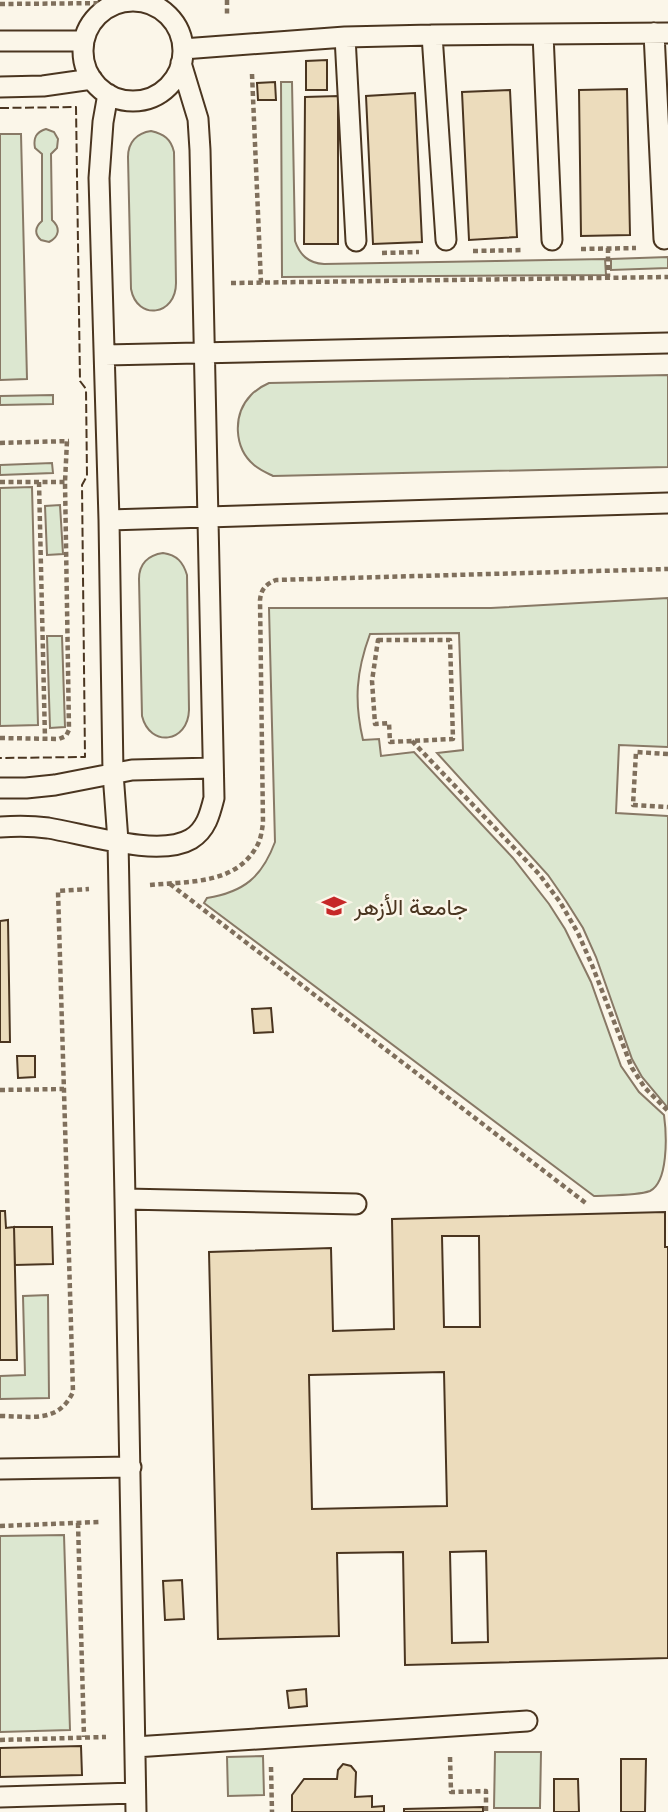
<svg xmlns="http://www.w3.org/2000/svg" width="668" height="1812" font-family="'Golos Text',Vazirmatn,sans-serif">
  <rect width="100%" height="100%" fill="#fbf6e9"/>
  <!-- green -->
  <path fill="#dce7d0" stroke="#887966" stroke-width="2" d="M281,82H292L295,241C300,255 308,263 324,264L605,259L606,275L282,277Z
    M46,129L54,132L58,139L57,148L51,154L52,220C61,228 59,237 49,242L41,240C34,234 35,227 42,221V154L35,148C33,138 36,132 46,129Z
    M151,131C164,134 171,139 174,152L176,283C176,316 137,321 131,289L128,157C128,142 137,133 151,131Z
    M0,134H21L27,379L0,380Z
    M668,257V268L611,270V259Z
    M668,375V467L273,476C267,473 260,470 254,465C234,448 232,415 251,395C256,390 262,386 269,383Z
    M53,395V404L0,405V396Z
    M52,463L53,473L0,475V465Z
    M32,487L38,725L0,726V488Z
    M60,505L63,554L47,555L45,506Z
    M163,553C177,555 183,562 187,575L189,710C188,743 150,748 142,716L139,579C139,564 148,555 163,553Z
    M668,598V747L619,745L616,813L668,816V1108L642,1077L632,1059L596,957L583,928L566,901L548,875L437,753L463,750L459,633L370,634C356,672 354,701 363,740L379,739L381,756L414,752L513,858L549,904L565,929L591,982L621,1066L639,1092L664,1115C667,1137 668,1182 650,1191C636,1196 609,1195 594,1196L204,903L207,898C244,892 262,877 275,842L269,608H491Z
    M47,636H62L65,727L50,728Z
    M48,1295L49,1398L0,1399V1376L25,1375L23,1296Z
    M64,1535L70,1730L0,1732V1536Z
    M495,1752H541L540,1808H494Z
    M263,1756L264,1795L228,1796L227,1757Z"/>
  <!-- building -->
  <path fill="#ecdcbc" stroke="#4a3520" stroke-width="2" fill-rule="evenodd" d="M327,60V90H306V61Z
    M275,82L276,100H258L257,83Z
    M627,89L630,235L581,236L579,90Z
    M510,90L517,237L469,240L462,92Z
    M415,93L422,242L373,244L366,96Z
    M338,96V244H304L305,97Z
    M8,920L10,1042H0V921Z
    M271,1008L273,1032L254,1033L252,1009Z
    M17,1056H35V1077L18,1078Z
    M0,1211H5L6,1228L14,1227L17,1360H0Z
    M665,1212V1247H668V1658L405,1665L403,1552L337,1553L339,1636L218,1639L209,1252L331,1248L333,1331L394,1329L392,1219ZM442,1236H479L480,1327H444ZM444,1372L447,1506L312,1509L309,1375ZM486,1551L488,1642L452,1643L450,1552Z
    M14,1227H52L53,1264L15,1265Z
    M182,1580L184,1619L165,1620L163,1581Z
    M306,1689L307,1706L289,1708L287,1691Z
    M81,1746L82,1775L0,1777V1748Z
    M621,1759H646L645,1812H621Z
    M343,1764L351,1766L356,1772L355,1797L372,1796V1807L384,1806V1812H292V1795L304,1779H337L338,1770Z
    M554,1779H578L579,1812H554Z
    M483,1807V1812H404V1809Z"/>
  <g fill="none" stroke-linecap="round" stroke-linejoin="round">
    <!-- lane casing -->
    <g stroke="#4a3520" stroke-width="23">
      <path id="lane" d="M83 51a50 50 0 1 1 100 0a50 50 0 1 1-100 0Z
        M654,33L664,239
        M543,34L552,240
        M432,35L446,240
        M345,37L356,241
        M0,41H84
        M183,49L345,37L432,35L668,33
        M0,87L43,86L92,79
        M108,94L103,122L99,178L109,520L113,773L118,841L125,1199L136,1812
        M105,355L668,343
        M109,520L668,503
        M0,788H26L55,785L132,770L213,768
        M0,827C16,826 33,826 48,828C85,834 159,858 191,839C206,830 210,814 214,798L200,150L198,119L181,63
        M125,1199L356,1204
        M0,1469L131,1467
        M135,1747L527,1721
        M0,1797L135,1793"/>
    </g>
    <!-- path -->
    <path stroke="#7f6f5c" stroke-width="4.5" stroke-dasharray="5 3.5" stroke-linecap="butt" d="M227,0V17
      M0,4L116,3
      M252,74L261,283
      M608,248V277
      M581,249L636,248
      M473,251L524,250
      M382,253L419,252
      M231,283L668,277
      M0,443L69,441
      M0,482H65
      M39,482L45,739
      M378,640H450L453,739L390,742L389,723L375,724L372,681Z
      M0,738L59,739L66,736L69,730L65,482L67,441
      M412,741L539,874L560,902L578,933L592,965L632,1068L645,1088L668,1111
      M668,754L636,752L633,805L668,807
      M170,884L587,1204
      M150,885C190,881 237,885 258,844C261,838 262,830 263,823L260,600C261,589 266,584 276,580L668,569
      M0,1090L64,1089
      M0,1416C31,1416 58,1424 73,1392L58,891L89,889
      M78,1523L84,1737
      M0,1526L99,1522
      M0,1740L106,1737
      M450,1757L451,1792L486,1791V1812
      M271,1767L272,1812"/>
    <!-- lane -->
    <use href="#lane" stroke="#fbf6e9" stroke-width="19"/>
    <!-- fence -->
    <path stroke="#4a3520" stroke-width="2" stroke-dasharray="9 3.5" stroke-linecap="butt" d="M0,108L76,107L80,381L86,389L87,476L82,485L85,757L0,758"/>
  </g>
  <!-- icons -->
  <defs>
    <g id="university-bare" transform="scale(1.89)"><path d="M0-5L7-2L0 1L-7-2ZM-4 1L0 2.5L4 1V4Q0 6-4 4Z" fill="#c62828" stroke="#fbf6e9" stroke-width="2.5" paint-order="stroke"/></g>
  </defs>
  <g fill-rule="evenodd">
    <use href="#university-bare" x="334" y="906"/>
  </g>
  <g text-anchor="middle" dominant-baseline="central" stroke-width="5" stroke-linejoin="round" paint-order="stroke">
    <!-- poi labels -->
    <g font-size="23" fill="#4a3520" stroke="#fbf6e9" text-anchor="start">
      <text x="354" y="906">جامعة الأزهر</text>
    </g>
  </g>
</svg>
